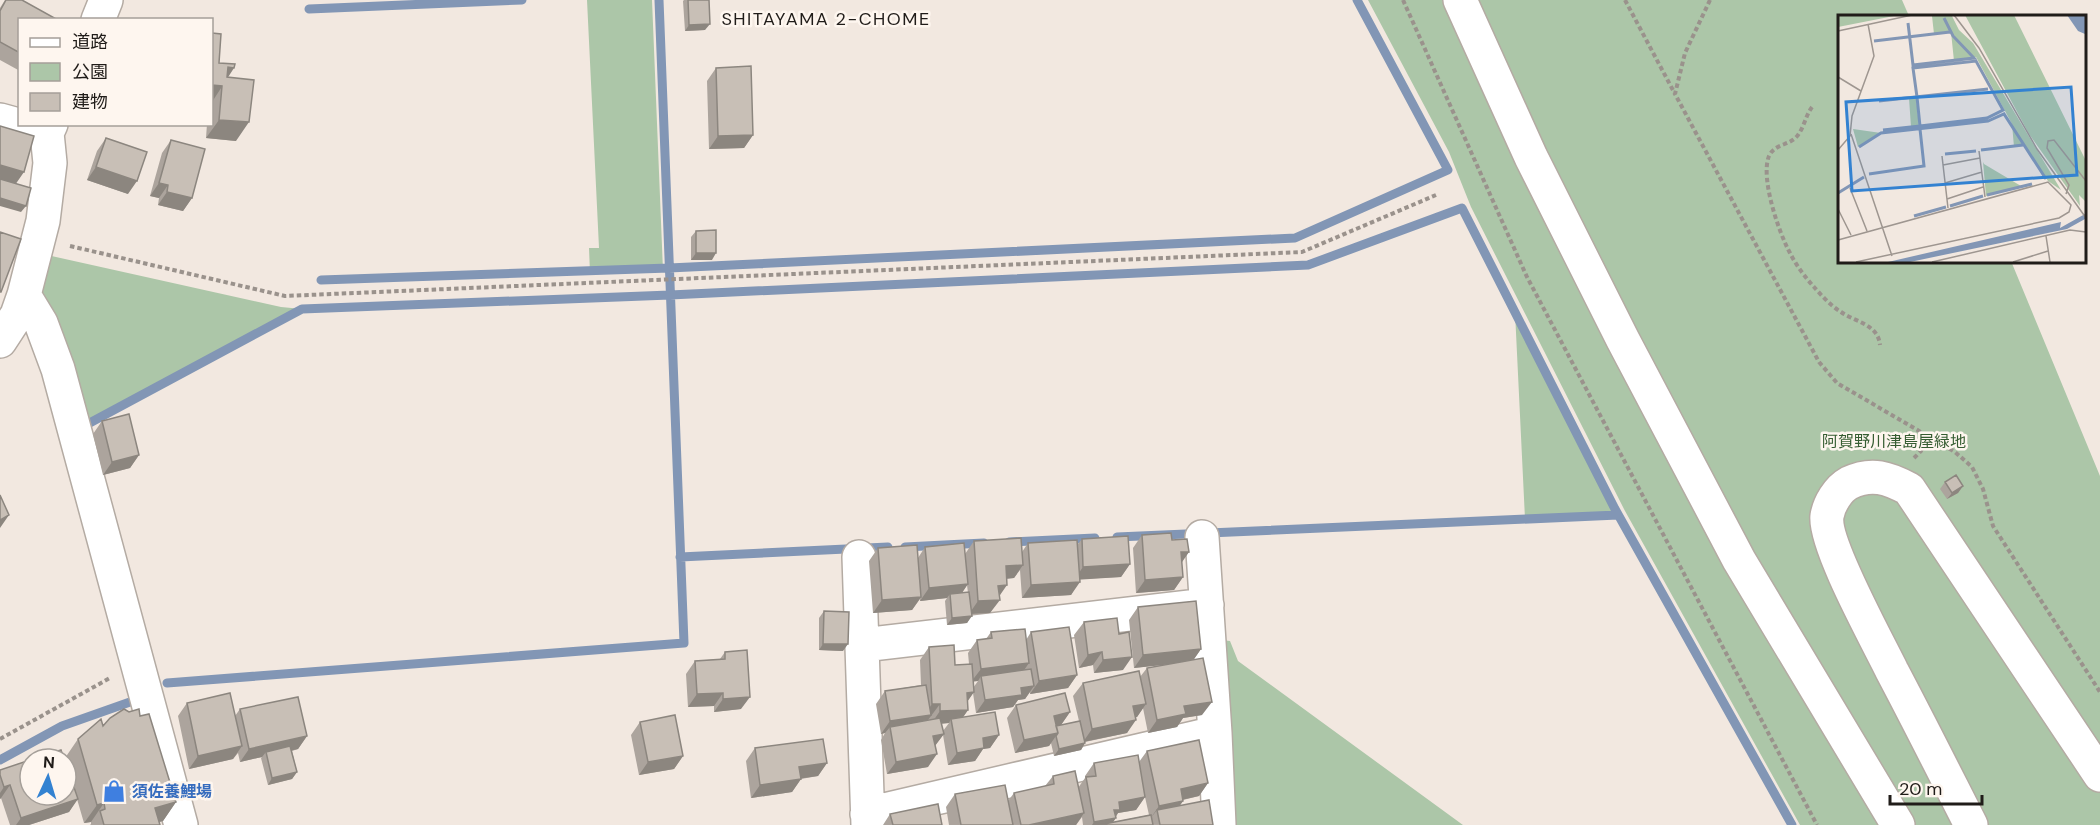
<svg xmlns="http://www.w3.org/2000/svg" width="2100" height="825" font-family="'DM Sans','Noto Sans JP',sans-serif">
  <rect width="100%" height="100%" fill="#f2e8e0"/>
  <!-- green -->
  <path fill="#acc6a8" d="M587,0H652L663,271L590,273L589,248H599Z
    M1368,0H1442L1486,95L1883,825H1800L1625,511L1471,207L1449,152Z
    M1474,0H1902L1909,16H1839V261H2011L2100,476V825H1916L1863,740L1743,533L1587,239Z
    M47,255L281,307L302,309L84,426L38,290Z
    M1515,312L1615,509L1603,517L1525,519Z
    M1221,640L1230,641L1238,661L1463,825H1231Z"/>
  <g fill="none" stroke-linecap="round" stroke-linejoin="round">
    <!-- stream -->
    <path stroke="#8296b5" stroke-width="9" d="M309,9L522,0
      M321,280L669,268L1295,238L1448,170L1357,0
      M84,426L302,309L670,295L1308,265L1462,208L1615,509L1792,825
      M1117,537L1618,515
      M1009,542L1095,538
      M905,547L984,543
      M680,557L888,547
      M167,683L684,643L659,0
      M0,760L62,726L130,702"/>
    <!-- minor casing -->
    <g stroke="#b4aba3" stroke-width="36">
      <path id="minor" d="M1460,0L1531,157L1623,340L1739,560L1898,825
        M98,20L106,0
        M0,120L47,133
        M24,295L41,323L58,369L181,825
        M0,341L17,315L24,295L43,221L50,163L47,133L51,124
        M1202,537L1215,733L1219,825
        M859,557L868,825
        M863,645L1207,605
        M867,814L1215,733
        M1971,825C1945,774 1919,722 1892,671C1878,642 1823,543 1827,516C1829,504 1838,489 1849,483C1872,472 1888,478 1909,489L2100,775"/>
    </g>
    <!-- path -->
    <path stroke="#9a928c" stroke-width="4" stroke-dasharray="4.5 3" stroke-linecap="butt" d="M1403,0L1527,277L1817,825
      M1625,0L1675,94
      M1710,0L1685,53L1675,94L1819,362L1837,383L1955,452L1972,467L1983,489L1993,526L2100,692
      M1812,107C1806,115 1804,127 1798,135C1790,146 1775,143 1769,156C1760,178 1779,233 1790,253C1796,265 1805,277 1814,287C1821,295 1831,306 1841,312C1855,322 1878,324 1880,345
      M70,246L285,296L1302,252L1436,195
      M1914,458L1921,451L1927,436
      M0,739L110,678"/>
    <!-- minor -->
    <use href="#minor" stroke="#fff" stroke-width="33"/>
  </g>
  <!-- wall -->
  <path fill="#aca49d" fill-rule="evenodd" d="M5,0H22L20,20V71L0,60V8Z
    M684,0H709L705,30L685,31L683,1Z
    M212,33L219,63L228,77L236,141L206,138L207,124H212Z
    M716,68L753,135L744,148L709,149L707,81Z
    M106,138L128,194L87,180L97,151Z
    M171,140L192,198L183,211L158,205L159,198L150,196L162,153Z
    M696,231L712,260H691V237Z
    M102,421L139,455L130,468L103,475L93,434Z
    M1945,482L1963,486L1958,493L1947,499L1940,489Z
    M1142,535L1172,540L1189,552L1181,562L1183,577L1174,590L1136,593L1133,548Z
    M1082,539L1130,564L1121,577L1080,579L1071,595L1022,598L1020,570L1014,578L1007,579L999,597L990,613L972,614L967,623L947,625L945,601L947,598L920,601V599L912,610L873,613L869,561L878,548L918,558L925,547L965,554L974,541L1022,552L1028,543L1077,545ZM967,585L968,593H962Z
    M1138,607L1201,649L1194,659L1202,715L1183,718L1177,727L1148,733L1143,708L1137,717H1135L1127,733L1085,742V743L1081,750L1054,756L1051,743L1049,746L1015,753L1007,718L1016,705L1070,712L1061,725L1079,721L1073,696L1083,683L1140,677L1147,668L1167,664L1134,668L1129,620Z
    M824,611L843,651L819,650V618Z
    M1084,622L1123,670L1094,673L1093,665L1079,668L1074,635Z
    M991,632L1026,640L1031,632L1077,675L1068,688L1030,694V692L1025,699L1018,700L1013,707L976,713L973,693L968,700V710L963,717L999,735L990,748L983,749L975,761L948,765L943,735L935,746L928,767L887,774L881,740L885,733L881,734L876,704L885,691L921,685L920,660L929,647L955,665L969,664L968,653L977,640L986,639ZM973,681H978L973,688ZM949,723L943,731L941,724Z
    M725,652L741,709L714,712V706L688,707L686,674L695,661L720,659Z
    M187,703L235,716L240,709L307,736L298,749L292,751L297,772L292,779L268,785L261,758L262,757L240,762L238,753L233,759L189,769L178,716Z
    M129,712L140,716L176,802L163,821L159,822L160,825H90L91,824V822L84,823L77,799L69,812L29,825H10L1,798L0,799V770L75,791L65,758L78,739Z
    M640,722L683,756L674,769L639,775L631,735Z
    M755,748L827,763L818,776L801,779L792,792L751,798L746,761Z
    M1147,751L1208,783L1199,796L1183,800V801L1180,805L1213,825H1083L1082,817L1076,825H949L946,807L955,794L1008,801L1014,793L1045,786L1053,776L1078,788L1085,778V776L1094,763L1139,762ZM1145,797L1149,815L1113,822L1118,813L1136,810Z
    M890,814L942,825H883Z"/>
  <!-- shaded-wall -->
  <path fill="#8c867f" d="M710,24L705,30L685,31L689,25Z
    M228,67L234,68L212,102V85Z
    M219,120L249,122L236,141L206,138Z
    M753,135L744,148L709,149L718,136Z
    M0,165L24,172L15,185L0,180Z
    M96,167L137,181L128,194L87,180Z
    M159,183L168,185L159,198L150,196Z
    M167,192L192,198L183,211L158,205Z
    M0,198L26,206L21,212L0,206Z
    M696,253H716L712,260H691Z
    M139,455L130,468L103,475L112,462Z
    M1963,486L1958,493L1947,499L1952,493Z
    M9,515L0,528V520Z
    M1181,552H1189L1180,565Z
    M1130,564L1121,577L1074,580L1083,567Z
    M1023,565L1014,578L997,579L1006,566Z
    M1183,577L1174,590L1136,593L1145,580Z
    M1080,582L1071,595L1022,598L1031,585Z
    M968,584L959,597L950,594L947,598L920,601L929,588Z
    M1007,585L998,598V586Z
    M921,597L912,610L873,613L882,600Z
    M1000,600L990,613L969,614L978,601Z
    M972,616L967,623L947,625L952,618Z
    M823,644H848L843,651L819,650Z
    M1201,649L1192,662L1134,668L1143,655Z
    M1102,652L1093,665L1079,668L1088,655Z
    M1132,657L1123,670L1094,673L1103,660Z
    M1029,663L1020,676H981L978,681L971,682L981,669Z
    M1077,675L1068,688L1030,694L1039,681Z
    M1034,686L1025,699L1018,700L1013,707L976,713L985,700L1021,688Z
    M974,692L965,705L967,693Z
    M723,693L714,706L688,707L697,694Z
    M750,697L741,709L714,712L723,699Z
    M1212,702L1202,715L1183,718L1177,727L1148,733L1157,720L1184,706Z
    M932,704H940L922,728L890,727L885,733L881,734L890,721L924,716Z
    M1146,704L1137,717L1124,719L1133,706Z
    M968,710L959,723L951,719L949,723L931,724L940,711Z
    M1070,712L1061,725L1045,729L1054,716Z
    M1136,720L1127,733L1083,742L1092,729Z
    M1058,733L1049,746L1015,753L1024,740Z
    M944,734L934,747L933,736Z
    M999,735L990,748L983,749L975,761L948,765L957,753L983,738Z
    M307,736L298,749L267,756L266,752L262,757L240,762L249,749Z
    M1085,743L1081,750L1054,756L1059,749Z
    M242,746L233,759L189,769L198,756Z
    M937,754L928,767L887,774L896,762Z
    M683,756L674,769L639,775L648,762Z
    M827,763L818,776L790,780L799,767Z
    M297,772L292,779L268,785L272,778Z
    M801,779L792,792L751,798L760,785Z
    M1208,783L1199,796L1172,802L1181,789Z
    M10,785L1,798L0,799V793L4,787Z
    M1145,797L1136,810L1118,813L1114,819L1116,818L1111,825H1092L1094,822L1119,802Z
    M78,799L69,812L29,825H16L21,818Z
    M1183,801L1174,814L1157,810L1150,819L1159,806Z
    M176,802L163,821L147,825L155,808Z
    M104,803L91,822L84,823L97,805Z
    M1084,813L1076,825H1029Z"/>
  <!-- building -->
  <path fill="#c8bfb6" stroke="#8c867f" stroke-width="1.5" d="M6,0H22L58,20H20V53L0,42V11Z
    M688,0H709L710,24L689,25Z
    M212,33L221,34L219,63L235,64L234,68L228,67L227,77L254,80L249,122L219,120L222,86L212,85Z
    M751,66L753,135L718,136L716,68Z
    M0,126L34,136L24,172L0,165Z
    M106,138L147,152L137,181L96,167Z
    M171,140L205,149L192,198L167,192L168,185L159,183Z
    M0,179L31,188L26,206L0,198Z
    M716,230V253H696V231Z
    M0,232L21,239L1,292H0Z
    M129,414L139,455L112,462L102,421Z
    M1956,475L1963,486L1952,493L1945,482Z
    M0,495L9,515L0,520Z
    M1171,533L1172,540L1187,539L1189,552H1181L1183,577L1145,580L1142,535Z
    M1128,536L1130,564L1083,567L1082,539Z
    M1021,538L1023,565L1006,566L1007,585L998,586L1000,600L978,601L974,541Z
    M1077,540L1080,582L1031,585L1028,543Z
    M964,543L968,584L929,588L925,547Z
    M917,545L921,597L882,600L878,548Z
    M969,592L972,616L952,618L950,594Z
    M1196,601L1201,649L1143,655L1138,607Z
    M824,611L849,612L848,644H823Z
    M1117,618L1119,634L1129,632L1132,657L1103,660L1102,652L1088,655L1084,622Z
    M1069,627L1077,675L1039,681L1031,632Z
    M1025,629L1029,663L981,669L977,640L992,638L991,632Z
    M954,645L955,665L972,664L974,692L967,693L968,710L940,711V704H932L929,647Z
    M747,650L750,697L723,699V693L697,694L695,661L725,659V652Z
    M1203,658L1212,702L1184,706L1186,714L1157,720L1147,668Z
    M1031,669L1034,686L1021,688L1022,695L985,700L981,676Z
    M1139,671L1146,704L1133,706L1136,720L1092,729L1083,683Z
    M926,685L931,715L890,721L885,691Z
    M230,693L242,746L198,756L187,703Z
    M1065,693L1070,712L1054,716L1058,733L1024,740L1016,705Z
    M298,697L307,736L249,749L240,709Z
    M124,709L129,712L139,709L140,716L149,714L176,802L155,808L160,825H104L100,811L105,809L104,803L97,805L78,739L101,719L103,726L110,718Z
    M995,712L999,735L983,738L984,748L957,753L951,719Z
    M675,715L683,756L648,762L640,722Z
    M940,718L944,734L933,736L937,754L896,762L890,727Z
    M1080,721L1085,743L1059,749L1056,736L1058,733L1056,726Z
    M823,739L827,763L799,767L801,779L760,785L755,748Z
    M1199,740L1208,783L1181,789L1183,801L1159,806L1147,751Z
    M290,746L297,772L272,778L266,752Z
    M61,750L64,759H33Z
    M1138,755L1145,797L1119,802L1120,810H1114L1116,818L1094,822L1086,777L1096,776L1094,763Z
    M30,760V795H66V764L78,799L21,818L10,785L4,787L0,775V770Z
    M1075,771L1084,813L1029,825H1021L1014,793L1054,784L1053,776Z
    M1005,785L1013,825H961L955,794Z
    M1209,800L1213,825H1160L1157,810Z
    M938,804L942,825H893L890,814Z
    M1151,815L1153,825H1099Z"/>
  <!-- icons -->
  <defs>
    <g id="shop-bare" transform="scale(1.8)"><path d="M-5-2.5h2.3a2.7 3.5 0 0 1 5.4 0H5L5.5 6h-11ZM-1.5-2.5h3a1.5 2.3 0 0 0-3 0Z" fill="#3f7fe0" stroke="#fef6ef" stroke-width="2.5" paint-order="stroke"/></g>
  </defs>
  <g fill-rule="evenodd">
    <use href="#shop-bare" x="114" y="791"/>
  </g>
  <g text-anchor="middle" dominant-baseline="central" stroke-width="5" stroke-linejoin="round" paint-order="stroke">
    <!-- park labels -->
    <g font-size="16" fill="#365d32" stroke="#fef6ef">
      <text x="1894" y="441">阿賀野川津島屋緑地</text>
    </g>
    <!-- shop labels -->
    <g font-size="16" font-weight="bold" fill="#366cbe" stroke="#fef6ef" text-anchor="start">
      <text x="132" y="791">須佐養鯉場</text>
    </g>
    <!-- neighbourhood labels -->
    <g font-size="18" letter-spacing="1.5" fill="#201c19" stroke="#fef6ef">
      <text x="826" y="19">SHITAYAMA 2-CHOME</text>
    </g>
  </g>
  <!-- overview -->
  <g transform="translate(1838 15)">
    <rect width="248" height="248" fill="#f2e8e0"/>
    <path d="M0,0H61L0,12ZM127,0H176L247,144V186L241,180L242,191L191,119ZM94,1H114L121,15L135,28L223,175L210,166L186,129L176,132L174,109L138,42L116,46L113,17L96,19ZM78,82L81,111L73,112L71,83ZM15,114L43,118L20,132ZM145,147L146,149L183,171L148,181Z" fill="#acc6a8"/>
    <path d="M229,0H247V19L240,16ZM247,199V204L229,214L72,247H50L223,207L222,213Z" fill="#8296b5"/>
    <path fill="none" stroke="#8296b5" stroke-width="3" d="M70,8L75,50L136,43L115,21L106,3M36,26L112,17M41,86L150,74M21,132L43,118L150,106L166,99L208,164M143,135L185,130M107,139L138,136M31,159L86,151L82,114V111L79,82L75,53L138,46L165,95L149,103L82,111L45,115M0,178L26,162M149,180L194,169M112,191L145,181M76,201L108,192"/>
    <path fill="none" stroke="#9e9690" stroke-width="1.5" d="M116,0L141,33L199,134L248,203M0,16L74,0M0,62L23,76M13,119L54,241M0,135L12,121L14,101L36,41L30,9M141,136L147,182M104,141L110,193M105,150L142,143M107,168L144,157M12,173L29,216M228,179L231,170L209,133L210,126L216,125L248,166M109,184L145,172M0,194L13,220M208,221L212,247M0,225L210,167L233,190L231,197L221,203L18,247M94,247L232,215L248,217M175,247L210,236"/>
    <path fill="#3382d1" fill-opacity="0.15" stroke="#3382d1" stroke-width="3" d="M233,72L239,160L14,176L8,87Z"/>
    <rect width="248" height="248" fill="none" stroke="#201c19" stroke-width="3"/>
  </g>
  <!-- legend -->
  <rect x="18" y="18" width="195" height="108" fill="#fef6ef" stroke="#a59f99" stroke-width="1.5"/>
  <rect x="30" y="38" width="30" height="9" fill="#ffffff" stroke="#a59f99" stroke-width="1.5"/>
  <text x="72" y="48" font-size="18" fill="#201c19">道路</text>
  <rect x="30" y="63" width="30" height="18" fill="#acc6a8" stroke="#a59f99" stroke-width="1.5"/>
  <text x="72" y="78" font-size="18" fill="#201c19">公園</text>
  <rect x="30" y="93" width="30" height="18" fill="#c8bfb6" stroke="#a59f99" stroke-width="1.5"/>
  <text x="72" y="108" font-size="18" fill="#201c19">建物</text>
  <!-- north arrow -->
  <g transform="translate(48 777) rotate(4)"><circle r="28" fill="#fef6ef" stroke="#a59f99" stroke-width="1.5"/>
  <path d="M0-4.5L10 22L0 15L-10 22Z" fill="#3382d1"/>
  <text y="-9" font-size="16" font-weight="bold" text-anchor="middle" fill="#201c19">N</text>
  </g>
  <!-- scale -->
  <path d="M1890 795v9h92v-9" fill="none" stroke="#201c19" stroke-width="3"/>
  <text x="1899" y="795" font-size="18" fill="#201c19" stroke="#fef6ef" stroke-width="4.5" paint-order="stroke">20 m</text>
</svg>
